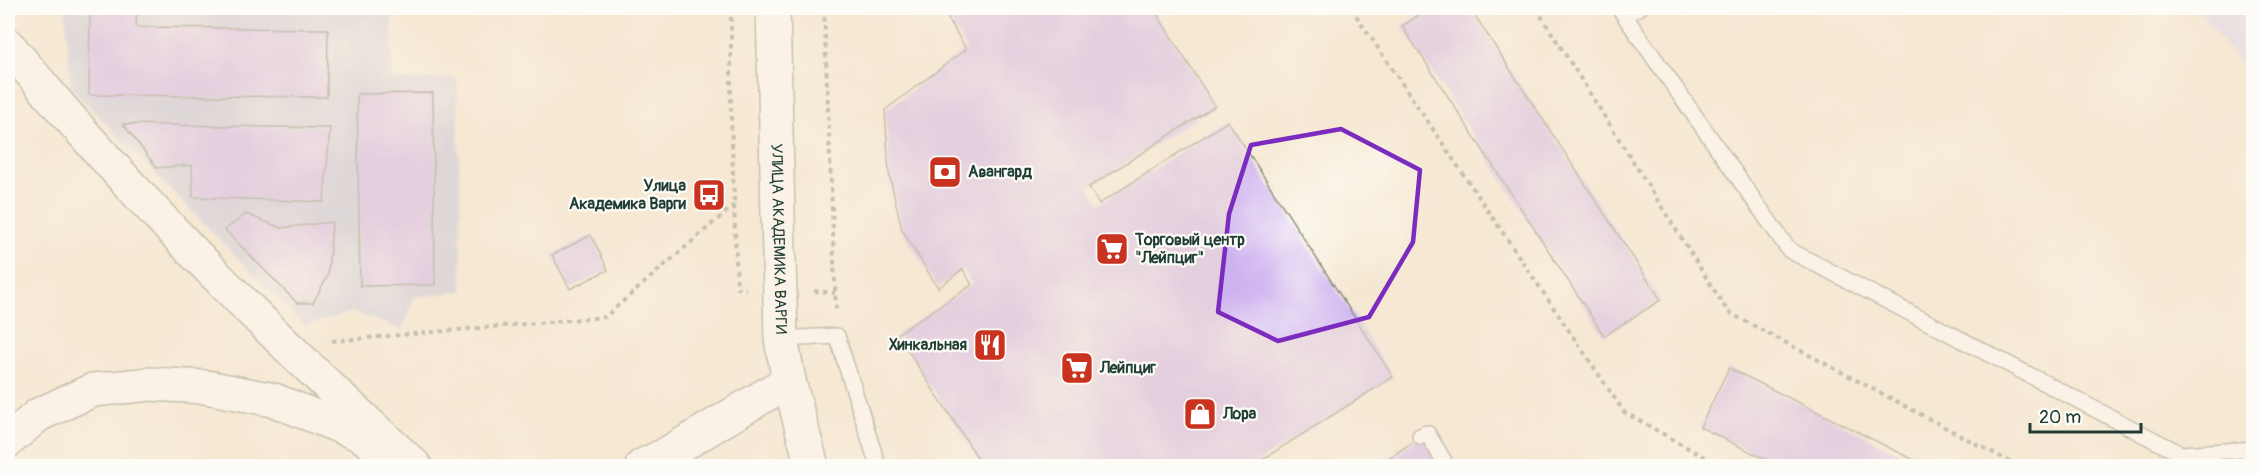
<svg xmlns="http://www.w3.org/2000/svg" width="2261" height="474" font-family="Pangolin,sans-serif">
  <rect width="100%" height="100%" fill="#fdfcf7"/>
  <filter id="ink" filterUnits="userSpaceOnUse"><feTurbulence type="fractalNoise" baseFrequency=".0167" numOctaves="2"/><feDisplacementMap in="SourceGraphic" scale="12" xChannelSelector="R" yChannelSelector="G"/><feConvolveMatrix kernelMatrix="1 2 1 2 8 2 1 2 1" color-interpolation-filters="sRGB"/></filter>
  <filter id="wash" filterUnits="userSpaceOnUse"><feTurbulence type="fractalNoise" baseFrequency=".008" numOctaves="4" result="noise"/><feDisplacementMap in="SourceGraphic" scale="24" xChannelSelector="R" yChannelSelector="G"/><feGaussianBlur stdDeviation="1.35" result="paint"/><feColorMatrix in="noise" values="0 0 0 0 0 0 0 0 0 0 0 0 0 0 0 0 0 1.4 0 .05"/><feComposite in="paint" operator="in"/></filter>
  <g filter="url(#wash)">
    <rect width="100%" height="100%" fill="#f5e8d2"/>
    <!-- built -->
    <path fill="#dad6f7" d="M2196,8H2253V79Z"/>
    <!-- industrial -->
    <path fill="#c0c2dd" d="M65,8H392V80L457,78L462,291L415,297L402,330L353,312L304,326L71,88Z"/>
    <g id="blocks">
      <!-- building -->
      <path fill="#ceb1ef" d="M90,8H137L136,27L328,29L327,97L89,95Z
        M942,8H1153L1215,106L1089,187L1099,204L1228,121L1393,377L1257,463L1259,466H983L897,334L972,285L963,269L938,288L902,230L889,174L885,110L966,49Z
        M1430,8H1470L1661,300L1604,336L1402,26Z
        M433,93L435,285L360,286L357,94Z
        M123,124L330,128L324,202L193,197L192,165L157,168Z
        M246,214L281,228L332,222L328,275L313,303H297L225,230Z
        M591,235L608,270L570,289L552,255Z
        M1729,368L1926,466H1779L1700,427Z
        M1427,433L1447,466H1376Z"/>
    </g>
  </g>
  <g filter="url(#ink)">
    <use href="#blocks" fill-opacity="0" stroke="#8a9283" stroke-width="1.5"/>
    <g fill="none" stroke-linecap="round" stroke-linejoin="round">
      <!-- service casing -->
      <g stroke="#8a9283" stroke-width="18">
        <path id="service" d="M1619,8L1789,250L2181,454L2254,449
          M1623,13L1639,8
          M781,339L837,336L878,466
          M1420,436L1427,433L1447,466"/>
      </g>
      <!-- tertiary casing -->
      <g stroke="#8a9283" stroke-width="36">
        <g id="tertiary">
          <path id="s1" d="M773,8L781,339L789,381L812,466"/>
          <path d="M8,45C132,196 270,335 415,466"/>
          <path d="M8,441L38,415L93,390L150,384L206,387L274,400L361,435L375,445"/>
          <path d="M642,466L665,455L789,381"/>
        </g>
      </g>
      <!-- path -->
      <path stroke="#8a9283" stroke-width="4" stroke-dasharray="4.5 4.5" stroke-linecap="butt" d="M731,8V116L737,288L746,289
        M824,8L836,310
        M1351,8L1624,412L1720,466
        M1536,8L1728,312L2018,466
        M814,291L835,293
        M332,341L605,317L734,205"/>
      <!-- service -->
      <use href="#service" stroke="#fff" stroke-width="15"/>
      <!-- tertiary -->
      <use href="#tertiary" stroke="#fff" stroke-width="33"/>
    </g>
  </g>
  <!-- marked area -->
  <path d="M0 0H2261V474H0ZM1341,129L1420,170L1413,242L1369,317L1278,341L1218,312L1229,214L1251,145Z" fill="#f5e8d2" fill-opacity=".55" fill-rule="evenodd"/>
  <path fill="none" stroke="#7b2cbf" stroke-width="4.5" stroke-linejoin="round" d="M1341,129L1420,170L1413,242L1369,317L1278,341L1218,312L1229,214L1251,145Z"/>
  <!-- icons -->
  <defs>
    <g id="bank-square" transform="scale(1.725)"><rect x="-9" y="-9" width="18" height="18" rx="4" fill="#c8321e" stroke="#fdfcf7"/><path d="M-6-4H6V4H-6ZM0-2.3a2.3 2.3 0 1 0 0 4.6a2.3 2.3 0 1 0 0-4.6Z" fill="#fff"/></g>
    <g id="bus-square" transform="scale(1.725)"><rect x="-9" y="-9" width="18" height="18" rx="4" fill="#c8321e" stroke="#fdfcf7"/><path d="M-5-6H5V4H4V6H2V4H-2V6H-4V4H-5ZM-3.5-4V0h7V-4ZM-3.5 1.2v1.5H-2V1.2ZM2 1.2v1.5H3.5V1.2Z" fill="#fff"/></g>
    <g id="supermarket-square" transform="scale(1.725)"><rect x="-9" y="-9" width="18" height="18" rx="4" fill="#c8321e" stroke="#fdfcf7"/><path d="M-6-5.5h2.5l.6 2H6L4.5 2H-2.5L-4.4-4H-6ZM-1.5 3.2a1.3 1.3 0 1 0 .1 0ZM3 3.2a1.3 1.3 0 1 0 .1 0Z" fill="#fff"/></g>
    <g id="restaurant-square" transform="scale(1.725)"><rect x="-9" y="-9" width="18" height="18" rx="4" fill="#c8321e" stroke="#fdfcf7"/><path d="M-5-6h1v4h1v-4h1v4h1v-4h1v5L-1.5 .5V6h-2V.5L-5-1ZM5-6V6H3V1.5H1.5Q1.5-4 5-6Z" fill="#fff"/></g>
    <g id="shop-square" transform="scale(1.725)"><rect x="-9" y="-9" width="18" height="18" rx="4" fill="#c8321e" stroke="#fdfcf7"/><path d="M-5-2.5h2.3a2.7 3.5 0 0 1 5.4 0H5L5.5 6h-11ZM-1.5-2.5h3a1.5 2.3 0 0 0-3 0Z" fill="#fff"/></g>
  </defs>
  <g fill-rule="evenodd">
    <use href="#bank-square" x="945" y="172"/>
    <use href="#bus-square" x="709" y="195"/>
    <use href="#supermarket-square" x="1112" y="249"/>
    <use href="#restaurant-square" x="990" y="345"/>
    <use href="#supermarket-square" x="1077" y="368"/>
    <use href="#shop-square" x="1200" y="414"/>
  </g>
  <g text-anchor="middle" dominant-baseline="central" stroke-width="4.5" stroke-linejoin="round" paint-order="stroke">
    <!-- poi labels -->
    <g font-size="16" font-weight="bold" fill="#1f3d34" stroke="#fdfcf7" text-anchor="start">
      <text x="968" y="172">Авангард</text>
      <text x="686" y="186" text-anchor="end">Улица<tspan x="686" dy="18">Академика Варги</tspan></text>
      <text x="1135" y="240">Торговый центр<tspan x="1135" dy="18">"Лейпциг"</tspan></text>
      <text x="967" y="345" text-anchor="end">Хинкальная</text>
      <text x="1100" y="368">Лейпциг</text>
      <text x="1223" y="414">Лора</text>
    </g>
    <!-- street labels -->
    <g font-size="16" fill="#1f3d34" stroke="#fdfcf7">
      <text stroke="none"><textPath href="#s1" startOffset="231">УЛИЦА АКАДЕМИКА ВАРГИ</textPath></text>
    </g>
  </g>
  <!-- margin -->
  <rect width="2261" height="474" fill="none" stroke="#fdfcf7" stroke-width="30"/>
  <!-- scale -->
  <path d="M2030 423v9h111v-9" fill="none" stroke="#1f3d34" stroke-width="3"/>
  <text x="2039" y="423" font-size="18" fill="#1f3d34" stroke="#fdfcf7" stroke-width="4.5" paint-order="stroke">20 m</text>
</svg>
